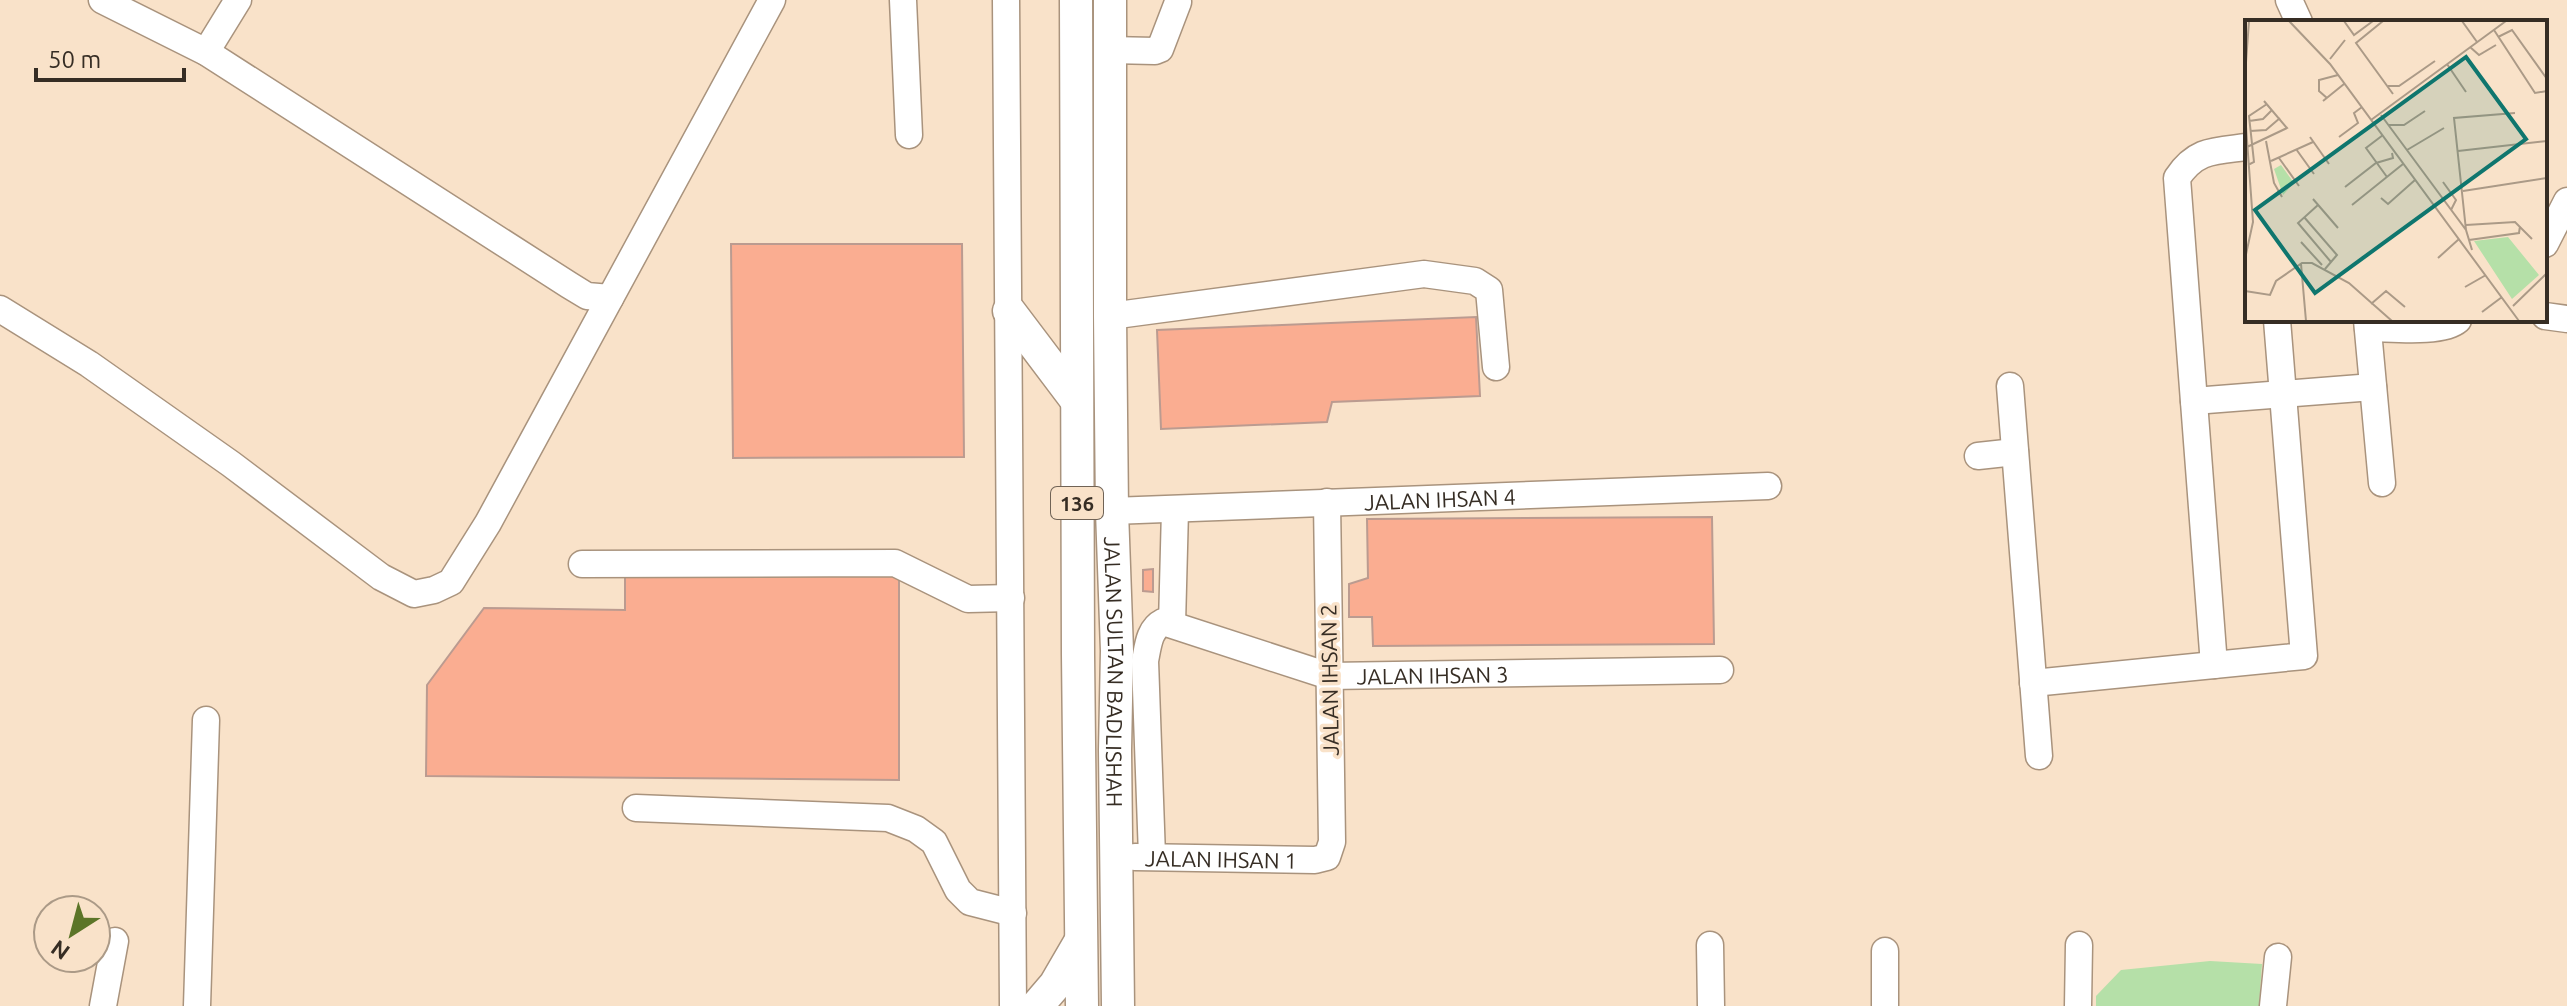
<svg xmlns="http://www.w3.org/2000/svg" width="2567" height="1006" font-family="Ubuntu,sans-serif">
  <rect width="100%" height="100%" fill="#f9e2c9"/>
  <!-- green -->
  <path fill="#b5e0a8" d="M2210,961L2262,964L2259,1006H2096V996L2121,970Z"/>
  <!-- building -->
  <path fill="#faad91" stroke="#bb9b90" stroke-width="2" d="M731,244H962L964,457L733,458Z
    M1476,317L1480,396L1332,402L1327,422L1161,429L1157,330Z
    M1712,517L1714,644L1373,646L1372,617H1349V584L1368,578L1367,519Z
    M1153,569V592L1143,591V570Z
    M625,570L899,572V780L426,776L427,685L484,608L625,610Z"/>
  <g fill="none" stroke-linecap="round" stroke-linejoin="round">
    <!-- minor casing -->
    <g stroke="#a9937d" stroke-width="29">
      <g id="minor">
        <path d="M102,0L206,52L569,285L587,296L610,298"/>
        <path d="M903,0L909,135"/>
        <path d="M1006,0L1013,1006"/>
        <path d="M2289,0L2299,22"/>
        <path d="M1110,50L1155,51L1160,49L1178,2"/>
        <path d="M206,52L238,0"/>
        <path d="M2545,244L2567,201"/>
        <path d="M0,309L89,364L231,464L381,577L414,594L434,590L451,582L488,523L772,0"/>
        <path d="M1110,316L1424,274L1475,281L1489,290L1496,367"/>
        <path d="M2545,316L2567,319"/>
        <path d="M2367,320L2382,483"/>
        <path d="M2368,328C2390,328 2442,334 2458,320"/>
        <path d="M2010,386L2039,756"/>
        <path d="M2194,401L2373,387"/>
        <path d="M1978,456L2015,452"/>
        <path id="s1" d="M1112,511L1768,486"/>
        <path d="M582,564L895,563L968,599L1011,598"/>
        <path d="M1172,624L1175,510"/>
        <path d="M2214,665L2177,178C2196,149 2215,151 2247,147"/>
        <path d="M2033,683L2304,656L2277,320"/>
        <path d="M636,808L888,818L916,829L934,842L958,890L970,902L1013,913"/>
        <path id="s2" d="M1152,856L1145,661C1148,646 1149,629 1163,622L1329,676L1720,670"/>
        <path id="s3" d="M1135,857L1315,860L1327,857L1332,842L1327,502"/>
        <path d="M1710,945L1711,1006"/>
        <path d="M1885,951V1006"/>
        <path d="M103,1006L115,941"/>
        <path d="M197,1006L206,720"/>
        <path d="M2078,1006L2079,945"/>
        <path d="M2273,1006L2278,957"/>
      </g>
    </g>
    <!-- major casing -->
    <g stroke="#a9937d" stroke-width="35">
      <g id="major">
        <path d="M1076,0L1078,655L1082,1006"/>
        <path id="s4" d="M1110,0V316L1112,511L1117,651L1115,750L1118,1006"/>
        <path d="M1009,311L1077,401"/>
        <path d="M1037,1006L1055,985L1080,942"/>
      </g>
    </g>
    <!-- minor -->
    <use href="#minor" stroke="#fff" stroke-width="26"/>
    <!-- major -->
    <use href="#major" stroke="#fff" stroke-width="32"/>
  </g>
  <g text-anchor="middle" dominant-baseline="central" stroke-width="7" stroke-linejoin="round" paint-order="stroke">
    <!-- shield labels -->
    <rect fill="#f9e2c9" stroke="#706356" stroke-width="2" x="1051" y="487" width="52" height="32" rx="6"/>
    <g font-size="20" font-weight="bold" fill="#362d24">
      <text x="1077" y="503">136</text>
    </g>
    <!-- street labels -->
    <g font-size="22" fill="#362d24" stroke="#f9e2c9">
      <text stroke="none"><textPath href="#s1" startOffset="328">JALAN IHSAN 4</textPath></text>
      <text stroke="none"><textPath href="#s4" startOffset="672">JALAN SULTAN BADLISHAH</textPath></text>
      <text stroke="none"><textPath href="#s2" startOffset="518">JALAN IHSAN 3</textPath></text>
      <text transform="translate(1329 680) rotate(-91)">JALAN IHSAN 2</text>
      <text stroke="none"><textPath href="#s3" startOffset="86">JALAN IHSAN 1</textPath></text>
    </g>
  </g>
  <!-- overview -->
  <g transform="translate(2245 20)">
    <rect width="302" height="302" fill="#f9e2c9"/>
    <path d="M36,145L49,163L38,175L29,149ZM263,217L294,255L267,279L229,221Z" fill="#b5e0a8"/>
    <path fill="none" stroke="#ab9a87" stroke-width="2" d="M44,1L85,44L274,301M99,1L109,15L128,1M138,1L111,23L148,74M217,1L232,22M249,10L290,73L302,71M253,17L267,10L302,59M225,27L234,35L251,25M85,39L100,20M202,44L221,72M0,56L4,1M143,66H154L190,41M82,78L74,71V60L93,55M78,81L99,64M0,93L8,202L0,239M136,95L221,210L227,230M126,100L261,1M4,101L18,99L27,90M143,105H159L180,91M5,111L21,110L35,98M138,115L121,128L142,157M65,117L84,144M94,117L113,103L109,93L117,87M21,121L29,163L37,177M2,127L42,108L19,81M51,129L69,154M162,130L199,108M213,131L302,121M34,138L54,166M26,141L68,122M3,145L9,142L4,96L22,84M198,162L211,180L206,190M100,167L131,143L148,138L147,133M218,171L302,158M136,178L143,184L170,160M68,179L93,208M73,185L53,203L86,242M107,185L158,144M59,197L92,235L80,249M221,205L270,202L287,219M221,210L209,98L270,93M224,220L274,213L275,206M56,222L77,245M193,238L214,219M56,244L61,301M220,267L241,255M0,271L25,275L31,261L57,243H67L104,263L147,301M126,284L141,271L160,287M268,286L302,253M237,292L257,277"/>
    <path fill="#0f766e" fill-opacity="0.15" stroke="#0f766e" stroke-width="4" d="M221,37L281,119L70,273L10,190Z"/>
    <rect width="302" height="302" fill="none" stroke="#362d24" stroke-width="4"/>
  </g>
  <!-- north arrow -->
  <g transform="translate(72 934) rotate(216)"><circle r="38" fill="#f9e2c9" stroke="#ab9a87" stroke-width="2"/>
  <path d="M0-6L14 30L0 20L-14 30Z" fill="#5c7528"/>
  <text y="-12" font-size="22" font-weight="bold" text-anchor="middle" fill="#362d24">N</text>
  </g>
  <!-- scale -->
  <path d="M36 68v12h148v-12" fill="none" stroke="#362d24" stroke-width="4"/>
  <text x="48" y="68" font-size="24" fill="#362d24" stroke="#f9e2c9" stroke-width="6" paint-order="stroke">50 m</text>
</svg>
